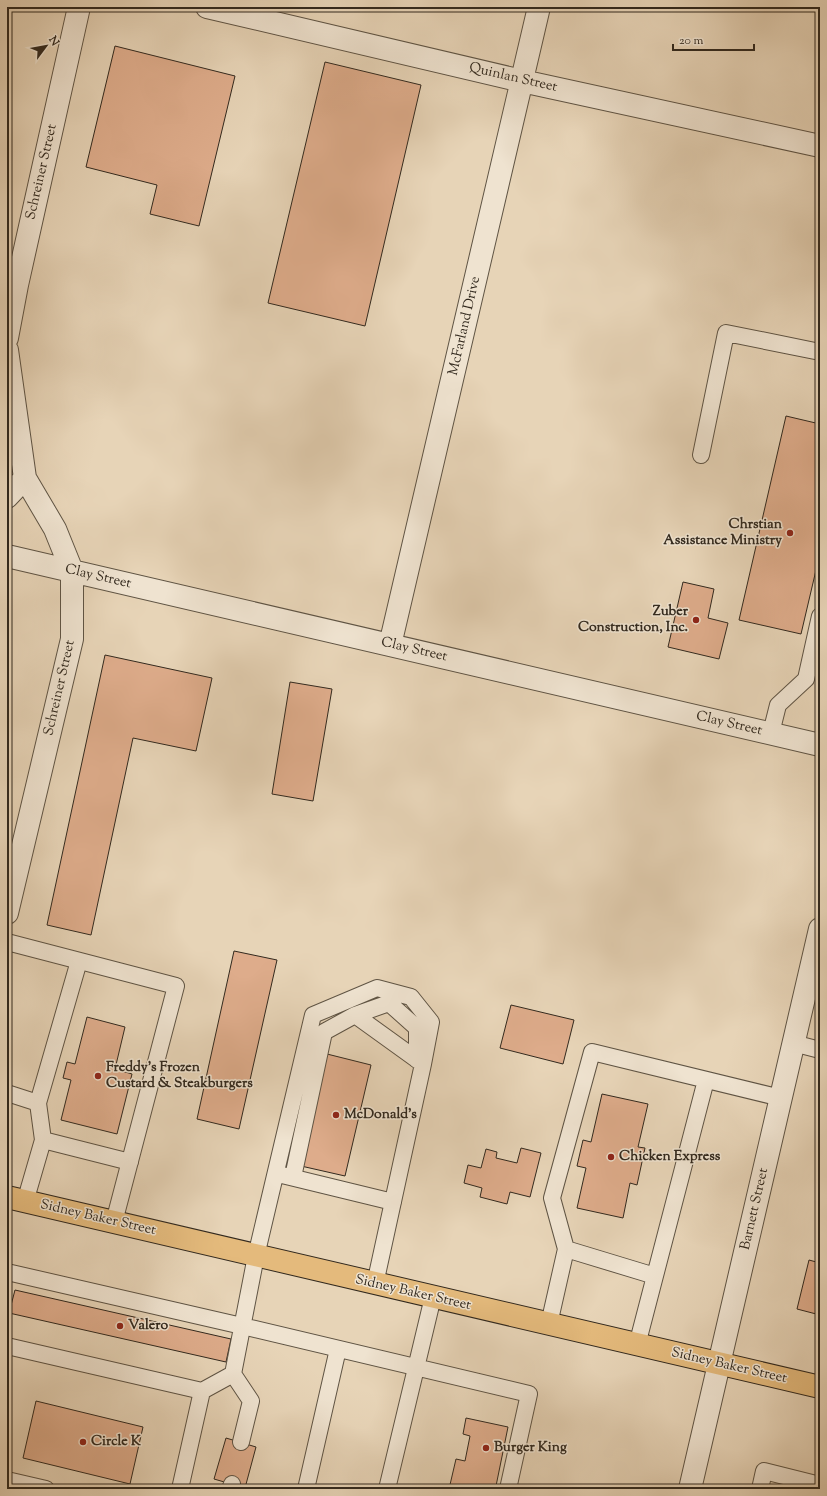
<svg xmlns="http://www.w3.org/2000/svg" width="827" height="1496" font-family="'Sorts Mill Goudy',serif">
  <rect width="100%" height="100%" fill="#e7d4b7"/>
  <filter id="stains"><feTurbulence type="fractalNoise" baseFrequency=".005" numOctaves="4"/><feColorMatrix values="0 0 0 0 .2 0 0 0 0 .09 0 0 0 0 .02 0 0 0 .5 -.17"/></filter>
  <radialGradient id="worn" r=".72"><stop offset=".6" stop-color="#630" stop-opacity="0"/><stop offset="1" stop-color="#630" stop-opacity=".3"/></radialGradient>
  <!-- building -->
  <path fill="#deac8b" stroke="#32291e" d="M115,46L235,76L199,226L150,214L157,185L86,167Z
    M325,62L421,85L365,326L268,303Z
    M786,416L820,424V505L818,512L820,513V553L801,634L739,620Z
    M683,582L714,589L708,618L728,623L719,659L668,647Z
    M105,655L212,678L196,751L133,738L91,935L47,925Z
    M290,682L332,689L313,801L272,794Z
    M234,951L277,960L239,1129L197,1119Z
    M511,1005L574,1020L563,1064L500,1048Z
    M87,1017L125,1027L115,1069L132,1074L117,1134L61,1120L71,1080L63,1078L67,1062L75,1064Z
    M327,1054L371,1065L345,1176L301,1166Z
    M602,1094L648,1104L638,1147L645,1148L637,1185L630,1183L623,1218L577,1208L586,1168L577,1166L583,1140L591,1142Z
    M521,1148L541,1153L530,1197L510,1192L507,1204L480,1197L482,1188L464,1183L468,1165L481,1168L486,1149L497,1152L496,1158L517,1163Z
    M809,1260L820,1263V1315L797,1309Z
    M15,1290L231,1339L226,1362L9,1313Z
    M36,1401L143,1427L130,1484L23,1458Z
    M466,1418L508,1427L496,1486L506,1488V1489H449L456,1459L465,1461L470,1436L463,1434Z
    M226,1438L256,1447L245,1488L214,1479Z"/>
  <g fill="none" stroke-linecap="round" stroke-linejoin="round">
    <!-- lane casing -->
    <g stroke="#5f5444" stroke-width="18">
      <path id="lane" d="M701,455L726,333L820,352
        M771,733L778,705L806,679L820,616
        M7,942L176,986L114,1222
        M355,1015L389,1003L417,1028V1060
        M793,1043L820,1050
        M7,1093L38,1103
        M43,1140L38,1103L79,961
        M282,1175L393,1202
        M293,1177L324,1032L355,1015L423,1064
        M25,1202L43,1140L130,1162
        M566,1249L655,1276
        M7,1272L242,1326L529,1394L508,1489
        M549,1324L566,1249L552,1198L592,1052L781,1098
        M637,1345L706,1080
        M7,1346L202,1391L180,1489
        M202,1391L233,1374
        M241,1442L251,1401L233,1374L256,1256L313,1015L377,988L411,997L431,1022L423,1064L375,1284
        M7,1480L46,1489
        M230,1489L232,1484
        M306,1489L338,1349
        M387,1489L433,1297
        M760,1489L764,1471L820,1485"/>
    </g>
    <!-- street casing -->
    <g stroke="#5f5444" stroke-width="24">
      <path id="street" d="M207,7L522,81L820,146
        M7,338L17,285L79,7
        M7,350L25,478L55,529L72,571V639L7,913
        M7,497L25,478
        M7,556L820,745
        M390,645L539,7
        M690,1489L820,929"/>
    </g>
    <!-- primary casing -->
    <g stroke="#32291e" stroke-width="24">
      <path id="primary" d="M7,1197L820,1387"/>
    </g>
    <!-- lane -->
    <use href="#lane" stroke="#efe3d0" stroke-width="16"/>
    <!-- street -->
    <use href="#street" stroke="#efe3d0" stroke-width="22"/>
    <!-- primary -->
    <use href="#primary" stroke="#e4ba7c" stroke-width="22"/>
  </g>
  <!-- markers -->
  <g fill="#8f2418" stroke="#efe3d0" stroke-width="1.5">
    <circle cx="790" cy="533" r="4"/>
    <circle cx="696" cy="620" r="4"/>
    <circle cx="98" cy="1076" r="4"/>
    <circle cx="336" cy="1115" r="4"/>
    <circle cx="611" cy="1157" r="4"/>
    <circle cx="120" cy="1326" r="4"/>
    <circle cx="83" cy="1442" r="4"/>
    <circle cx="486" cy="1448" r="4"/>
  </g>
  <g text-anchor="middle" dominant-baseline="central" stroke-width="3" stroke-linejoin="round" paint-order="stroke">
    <!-- street labels -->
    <g font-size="14" fill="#32291e" stroke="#efe3d0">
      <text transform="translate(513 78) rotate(13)">Quinlan Street</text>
      <text transform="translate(42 172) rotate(-77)">Schreiner Street</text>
      <text transform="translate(465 326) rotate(-77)">McFarland Drive</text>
      <text transform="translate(98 577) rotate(13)">Clay Street</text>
      <text transform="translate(414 650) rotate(13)">Clay Street</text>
      <text transform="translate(60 688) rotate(-77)">Schreiner Street</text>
      <text transform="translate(729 724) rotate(13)">Clay Street</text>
      <text transform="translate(755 1209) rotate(-77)">Barnett Street</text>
      <text transform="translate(98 1218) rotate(13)">Sidney Baker Street</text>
      <text transform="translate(413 1293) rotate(13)">Sidney Baker Street</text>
      <text transform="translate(729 1366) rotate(13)">Sidney Baker Street</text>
    </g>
    <!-- poi labels -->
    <g font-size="14" font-weight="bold" fill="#32291e" stroke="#efe3d0" text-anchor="start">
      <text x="782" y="525" text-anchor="end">Chrstian<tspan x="782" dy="16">Assistance Ministry</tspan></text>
      <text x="688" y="612" text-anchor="end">Zuber<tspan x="688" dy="16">Construction, Inc.</tspan></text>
      <text x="106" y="1068">Freddy's Frozen<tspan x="106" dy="16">Custard &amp; Steakburgers</tspan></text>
      <text x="344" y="1115">McDonald's</text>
      <text x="619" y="1157">Chicken Express</text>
      <text x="128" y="1326">Valero</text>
      <text x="91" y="1442">Circle K</text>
      <text x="494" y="1448">Burger King</text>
    </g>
  </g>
  <!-- margin -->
  <rect width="827" height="1496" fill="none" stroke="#e7d4b7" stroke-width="24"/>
  <rect x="8" y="8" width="811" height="1480" fill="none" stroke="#32291e" stroke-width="2"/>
  <rect x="12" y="12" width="803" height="1472" fill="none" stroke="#32291e"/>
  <!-- north arrow -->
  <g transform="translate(46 46) rotate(58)" stroke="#efe3d0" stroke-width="3" paint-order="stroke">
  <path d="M0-3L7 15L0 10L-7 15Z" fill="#32291e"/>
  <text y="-6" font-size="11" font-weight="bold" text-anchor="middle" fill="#32291e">N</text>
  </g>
  <!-- scale -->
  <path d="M673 44v6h81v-6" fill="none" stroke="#32291e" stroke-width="2"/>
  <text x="679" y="44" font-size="12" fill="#32291e" stroke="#efe3d0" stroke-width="3" paint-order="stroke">20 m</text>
  <rect width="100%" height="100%" filter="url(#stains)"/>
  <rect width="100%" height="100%" fill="url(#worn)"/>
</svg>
